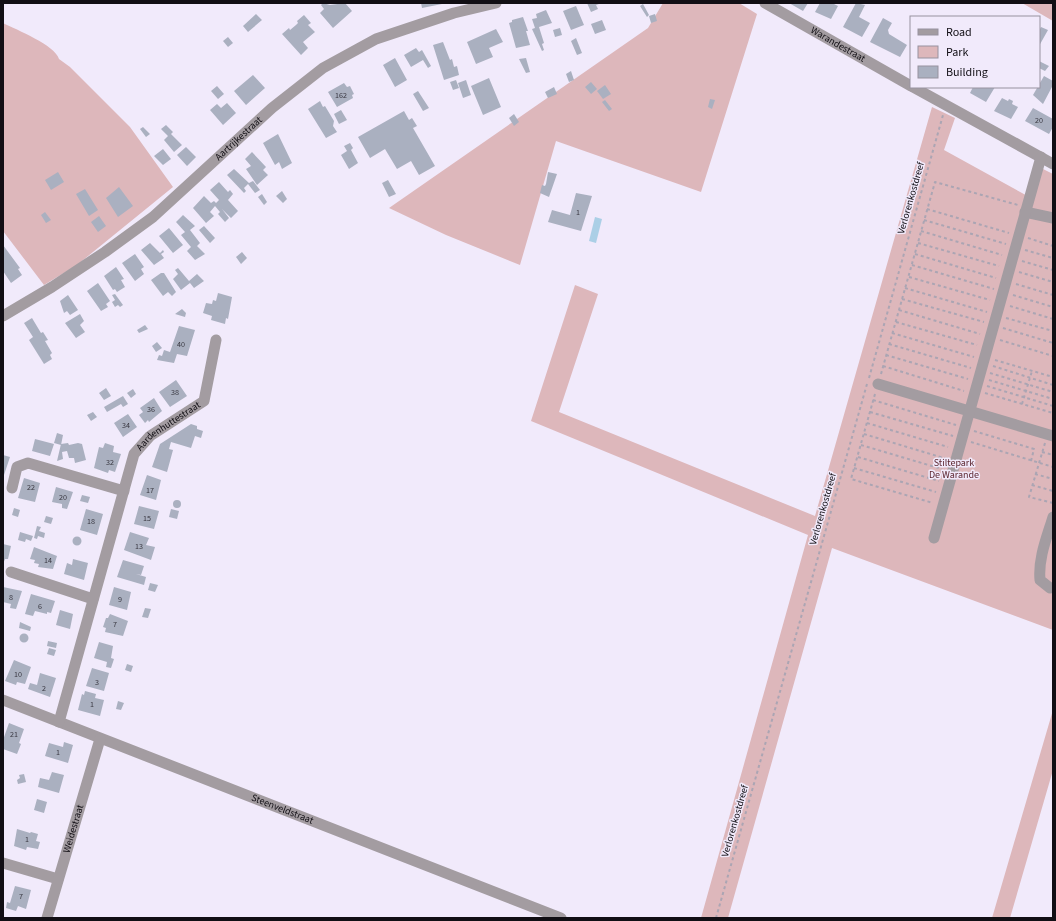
<svg xmlns="http://www.w3.org/2000/svg" width="1056" height="921" font-family="'Source Sans 3',sans-serif">
  <rect width="100%" height="100%" fill="#f1eafb"/>
  <!-- green -->
  <path fill="#ddb7bb" d="M663,3H739L757,14L701,192L556,141L520,265L446,235L389,208L648,28Z
    M1022,3H1053V21Z
    M3,23C17,30 55,45 59,59L70,67L130,127L173,187L77,265L44,285L3,231Z
    M932,107L955,118L944,150L1033,199L1041,168L1053,174V630L832,548L728,918H701L808,535L531,421L575,285L598,294L559,412L815,516Z
    M1053,710V770L1010,918H992Z"/>
  <!-- water -->
  <path fill="#abcfe6" d="M595,217L602,219L596,243L589,241Z"/>
  <!-- building -->
  <path fill="#aab0c0" d="M323,3L330,5L345,3L352,11L333,28L320,13L324,9L321,5Z
    M421,3H441L442,4L422,8Z
    M587,3H602L596,5L598,9L591,12Z
    M789,3H808L803,11Z
    M820,3H832L838,6L831,19L815,12Z
    M856,3L865,5L859,17L870,23L862,37L843,27Z
    M643,4L649,15L647,17L640,6Z
    M576,6L584,25L571,30L563,11Z
    M546,10L552,23L539,27L544,43L542,44L544,50L542,51L532,29L535,28L532,19L537,18L536,14Z
    M256,14L262,20L248,32L243,26Z
    M655,14L657,21L651,23L649,16Z
    M304,15L311,23L308,25L315,32L303,42L308,48L301,55L282,34L289,28L290,30L296,25L298,23L297,21Z
    M523,17L528,31H526L530,45L516,48L509,23L512,22V20Z
    M883,18L892,23L888,30L889,34L907,45L900,57L870,42Z
    M602,20L606,30L595,34L591,24Z
    M1041,27L1048,30L1039,46V31Z
    M560,28L562,35L555,37L553,30Z
    M496,29L503,42L489,48L493,57L476,64L467,42Z
    M228,37L233,43L228,47L223,41Z
    M576,38L582,53L577,55L571,41Z
    M443,42L450,60L452,59L454,67L457,66L459,75L444,80L433,45Z
    M416,48L419,52L422,50L431,66L428,68L423,60L411,67L404,55Z
    M395,58L407,80L395,87L383,65Z
    M526,58L530,72L526,73L519,59Z
    M1039,61L1049,66L1045,71L1039,68Z
    M571,71L574,80L569,82L566,74Z
    M253,75L265,88L246,105L234,91Z
    M1044,76L1053,81V85L1043,104L1033,95Z
    M489,78L501,107L483,115L471,86Z
    M456,80L459,88L453,90L450,82Z
    M466,80L471,95L463,98L458,83Z
    M591,82L597,89L591,94L585,87Z
    M344,83L347,87L350,86L354,94L352,95L353,98L337,107L328,92Z
    M605,85L611,94L603,99L597,91Z
    M217,86L224,94L218,99L211,91Z
    M554,87L557,94L548,98L545,92Z
    M973,87H995L986,102L970,93Z
    M418,91L429,108L423,111L413,94Z
    M1002,98L1008,101L1009,99L1013,101L1012,104L1018,107L1011,119L994,111Z
    M710,99L715,100L712,109L708,107Z
    M605,100L612,109L609,111L602,102Z
    M320,101L323,107L325,106L334,121L333,126L337,132L326,138L308,109Z
    M227,103L236,113L223,125L210,110L217,104L221,108Z
    M1033,108L1053,119V127L1049,134L1025,121Z
    M341,110L347,120L339,124L334,114Z
    M404,111L409,120L412,118L417,126L413,128L435,166L419,175L411,161L397,169L385,149L370,158L358,137Z
    M514,114L519,122L514,126L509,118Z
    M166,125L173,132L171,134L182,145L174,152L164,140L168,136L161,129Z
    M143,127L150,134L146,137L140,129Z
    M278,134L292,163L282,169L279,162L275,165L263,143Z
    M350,143L353,148L351,150L358,163L349,169L341,155L347,151L344,146Z
    M186,147L196,157L187,166L177,155Z
    M163,149L171,159L163,165L154,156Z
    M252,152L266,167L263,170L268,175L257,185L246,169L251,166L245,159Z
    M234,169L249,183L253,181L260,190L255,193L248,184L244,188L246,191L244,193L227,175Z
    M58,172L64,182L51,190L45,180Z
    M548,172L557,174L549,197L540,193L542,185L545,186L546,184Z
    M388,180L396,194L389,197L382,183Z
    M219,182L228,192L230,190L233,194L228,200L238,211L231,218L222,209L229,218L225,222L218,214L220,212L215,206L210,212L214,216L206,223L193,208L204,196L211,203L214,201L216,203L219,200L210,190Z
    M119,187L133,206L118,217L106,198Z
    M85,189L98,210L89,216L76,194Z
    M282,191L287,199L283,203L276,196Z
    M576,193L592,196L581,231L548,222L552,210L570,215Z
    M262,194L267,202L264,205L258,197Z
    M45,212L51,220L46,223L41,215Z
    M183,215L195,226L190,230L200,243L197,246L205,254L195,260L187,251L191,247L181,235L185,232L176,222Z
    M99,216L106,226L98,232L91,222Z
    M204,226L215,238L210,243L199,230Z
    M169,228L183,245L173,253L159,236Z
    M150,243L160,253L163,250L164,252L161,254L164,258L154,265L141,250Z
    M3,245L20,268L18,269L22,275L11,283L3,271Z
    M242,252L247,258L241,264L236,257Z
    M135,254L144,267L141,269L144,274L135,281L122,263Z
    M116,267L124,279L121,280L125,287L117,292L115,289L113,290L104,276Z
    M178,268L189,281L197,274L204,281L194,288L190,283L181,290L173,279L178,274L175,270Z
    M161,273H164L176,292L172,296L168,292L163,296L151,280Z
    M98,283L110,301L106,304L108,307L101,311L87,291Z
    M218,293L232,297L228,319L226,318L225,324L211,320L212,316L203,313L206,303L212,304L213,300L216,301Z
    M115,294L123,305L120,307L118,305L115,307L112,302L115,300L112,295Z
    M68,295L78,310L70,315L67,311L64,313L60,301Z
    M182,309L186,313L185,317L175,314Z
    M80,314L84,321L80,325L85,332L76,338L65,323Z
    M32,318L41,333L43,332L48,340L45,341L52,353L50,355L52,359L44,364L29,340L33,337L24,323Z
    M145,325L148,329L139,333L137,330Z
    M179,326L195,330L187,356L177,354L174,363L157,360L159,355L162,356L164,350L170,352Z
    M157,342L162,348L156,352L152,346Z
    M176,380L187,396L170,407L159,392Z
    M106,388L111,396L104,400L99,393Z
    M133,389L136,394L131,398L127,393Z
    M123,396L128,404L123,407L121,404L107,412L104,407Z
    M154,398L162,411L149,422L148,420L145,423L139,415L143,412L140,408Z
    M93,412L97,417L91,421L87,415Z
    M128,414L137,427L123,437L114,423Z
    M191,424L197,426V429L203,431L201,438L195,436L191,448L171,442L169,449L173,450L167,472L152,467L160,444Z
    M57,433L63,435L61,445L54,443Z
    M35,439L54,444L50,456L32,451Z
    M68,443L69,445L78,443L82,444L86,460L75,463L74,458H69L67,451L62,452L63,459L57,461L61,444Z
    M105,443L114,446L113,452L121,454L115,472L109,470L108,473L94,468L99,447L103,448Z
    M3,455L10,457L3,478Z
    M147,475L161,480L156,500L140,495Z
    M24,478L40,483L35,502L18,498Z
    M56,487L73,492L67,509L62,508V504L52,502Z
    M82,495L90,497L88,503L80,501Z
    M173 504a4 4 0 1 1 8 0a4 4 0 1 1-8 0Z
    M139,506L159,511L154,529L134,524Z
    M14,508L20,510L18,517L12,515Z
    M86,509L103,514L97,535L80,530Z
    M171,509L179,511L177,519L169,517Z
    M46,516L53,518L51,524L44,522Z
    M37,526L41,527L39,531L45,533L44,538L38,536L37,539L34,538Z
    M20,532L33,536L31,541L26,539L25,542L18,540Z
    M130,532L149,538L146,545L155,547L151,560L124,550Z
    M72.5 541a4.5 4.5 0 1 1 9 0a4.5 4.5 0 1 1-9 0Z
    M3,544L11,546L8,559H5L3,564Z
    M34,547L57,556L53,569L38,567L39,564L34,563L35,560L30,559Z
    M73,559L88,563L84,580L64,574L67,563L72,565Z
    M123,560L144,566L141,575L136,574L146,577L144,585L117,577Z
    M150,583L158,585L155,592L148,590Z
    M3,587L22,591L16,609L10,608L11,604L3,602Z
    M114,587L131,592L127,610L109,605Z
    M31,594L55,601L51,613L47,612V614L35,611L33,616L25,614Z
    M145,608L151,609L148,618L142,617Z
    M60,610L73,614L70,629L56,625Z
    M110,614L128,621L123,636L105,632L106,628L103,627L106,618H108Z
    M20,622L31,627L30,631L19,628Z
    M19.5 638a4.5 4.5 0 1 1 9 0a4.5 4.5 0 1 1-9 0Z
    M48,641L57,643L56,648L47,646Z
    M99,642L113,646L111,658L114,659L111,668L106,667L107,662L94,658Z
    M49,648L56,650L54,656L47,654Z
    M14,660L31,667L25,684L17,682L16,685L5,681Z
    M127,664L133,666L131,672L125,670Z
    M92,668L109,673L104,691L86,686Z
    M40,673L56,678L50,697L28,689L30,683L37,685Z
    M85,691L96,694L95,698L104,700L100,716L78,710L82,694L84,695Z
    M118,701L124,703L121,710L116,709Z
    M9,723L24,729L19,743L21,744L17,754L3,749V740Z
    M64,742L73,745L68,763L45,756L49,743L63,747Z
    M52,772L64,775L59,793L38,787L40,778L49,780Z
    M24,774L26,782L18,784L17,780L20,778L19,775Z
    M37,799L47,802L44,813L34,810Z
    M17,829L30,833L31,832L38,834L36,841L40,842L38,849L27,847L26,850L14,846Z
    M15,886L31,890L26,909L18,906L16,911L6,908L7,902L10,903Z"/>
  <g fill="none" stroke-linecap="round" stroke-linejoin="round">
    <!-- path -->
    <path stroke="#aba5b3" stroke-width="2" stroke-dasharray="3 3" stroke-linecap="butt" d="M927,209L1009,233
      M924,220L1006,244
      M921,231L1002,255
      M1028,238L1053,246
      M918,243L999,266
      M1025,250L1053,258
      M915,254L996,278
      M1022,261L1053,270
      M912,265L994,289
      M1019,272L1053,282
      M909,277L990,300
      M1016,284L1053,295
      M905,288L987,312
      M1013,295L1053,307
      M902,299L984,322
      M1010,306L1053,319
      M899,310L980,334
      M1006,318L1053,331
      M896,322L977,345
      M1003,328L1053,343
      M892,333L974,357
      M1000,340L1053,356
      M889,344L971,368
      M886,355L968,379
      M995,360L1053,377
      M883,366L964,391
      M993,366L1053,385
      M990,373L1053,392
      M881,374L935,182L1018,205
      M869,378L943,115
      M989,380L1053,399
      M987,386L1053,406
      M985,393L1053,413
      M875,394L851,479L933,503
      M873,400L956,425
      M1022,404L1032,371
      M870,412L953,436
      M867,423L948,447
      M974,431L1034,449L1031,461
      M864,434L947,459
      M971,442L1053,467
      M1045,443L1029,497L1053,503
      M861,445L942,469
      M1042,452L1053,455
      M858,457L939,481
      M854,468L936,492
      M1035,474L1053,479
      M1032,485L1053,491
      M716,918L867,384"/>
    <!-- minor -->
    <g stroke="#a39ca1" stroke-width="11">
      <path id="s1" d="M765,3L911,86"/>
      <path d="M913,87L1053,164"/>
      <path d="M1025,212L1053,218"/>
      <path id="s2" d="M3,316L52,287L105,252L153,217L272,108L323,68L376,39L454,13L496,3"/>
      <path d="M878,384L1053,436"/>
      <path d="M12,488L17,467L28,463L124,491"/>
      <path d="M934,538L1041,157"/>
      <path d="M11,572L93,599"/>
      <path d="M1050,588L1040,580C1038,558 1047,537 1053,517"/>
      <path id="s3" d="M3,700L561,918"/>
      <path id="s4" d="M59,722L134,454L150,436L204,401L216,340"/>
      <path d="M3,863L58,879"/>
      <path id="s5" d="M47,918L100,739"/>
    </g>
  </g>
  <g text-anchor="middle" dominant-baseline="central" stroke-width="3" stroke-linejoin="round" paint-order="stroke">
    <!-- number labels -->
    <g font-size="8" fill="#37363f">
      <text x="341" y="95">162</text>
      <text x="1039" y="120">20</text>
      <text x="578" y="212">1</text>
      <text x="181" y="344">40</text>
      <text x="175" y="392">38</text>
      <text x="151" y="409">36</text>
      <text x="126" y="425">34</text>
      <text x="110" y="462">32</text>
      <text x="31" y="487">22</text>
      <text x="150" y="490">17</text>
      <text x="63" y="497">20</text>
      <text x="147" y="518">15</text>
      <text x="91" y="521">18</text>
      <text x="139" y="546">13</text>
      <text x="48" y="560">14</text>
      <text x="11" y="597">8</text>
      <text x="120" y="599">9</text>
      <text x="40" y="606">6</text>
      <text x="115" y="624">7</text>
      <text x="18" y="674">10</text>
      <text x="97" y="682">3</text>
      <text x="44" y="688">2</text>
      <text x="92" y="704">1</text>
      <text x="14" y="734">21</text>
      <text x="58" y="752">1</text>
      <text x="27" y="839">1</text>
      <text x="21" y="896">7</text>
    </g>
    <!-- street labels -->
    <g font-size="10" fill="#110e14" stroke="#f1eafb">
      <text stroke="none"><textPath href="#s1" startOffset="84">Warandestraat</textPath></text>
      <text stroke="none"><textPath href="#s2" startOffset="296">Aartrijkestraat</textPath></text>
      <text transform="translate(911 198) rotate(-74)">Verlorenkostdreef</text>
      <text stroke="none"><textPath href="#s4" startOffset="323">Aardenhuttestraat</textPath></text>
      <text transform="translate(823 509) rotate(-74)">Verlorenkostdreef</text>
      <text stroke="none"><textPath href="#s3" startOffset="300">Steenveldstraat</textPath></text>
      <text transform="translate(735 821) rotate(-74)">Verlorenkostdreef</text>
      <text stroke="none"><textPath href="#s5" startOffset="93">Weidestraat</textPath></text>
    </g>
    <!-- park labels -->
    <g font-size="10" fill="#5c2630" stroke="#f1eafb">
      <text x="954" y="463">Stiltepark<tspan x="954" dy="12">De Warande</tspan></text>
    </g>
  </g>
  <!-- border -->
  <rect width="1056" height="921" fill="none" stroke="#110e14" stroke-width="8"/>
  <!-- legend -->
  <rect x="910" y="16" width="130" height="72" fill="#f1eafb" stroke="#97929f"/>
  <rect x="918" y="29" width="20" height="6" fill="#a39ca1" stroke="#97929f"/>
  <text x="946" y="36" font-size="12" fill="#110e14">Road</text>
  <rect x="918" y="46" width="20" height="12" fill="#ddb7bb" stroke="#97929f"/>
  <text x="946" y="56" font-size="12" fill="#110e14">Park</text>
  <rect x="918" y="66" width="20" height="12" fill="#aab0c0" stroke="#97929f"/>
  <text x="946" y="76" font-size="12" fill="#110e14">Building</text>
</svg>
